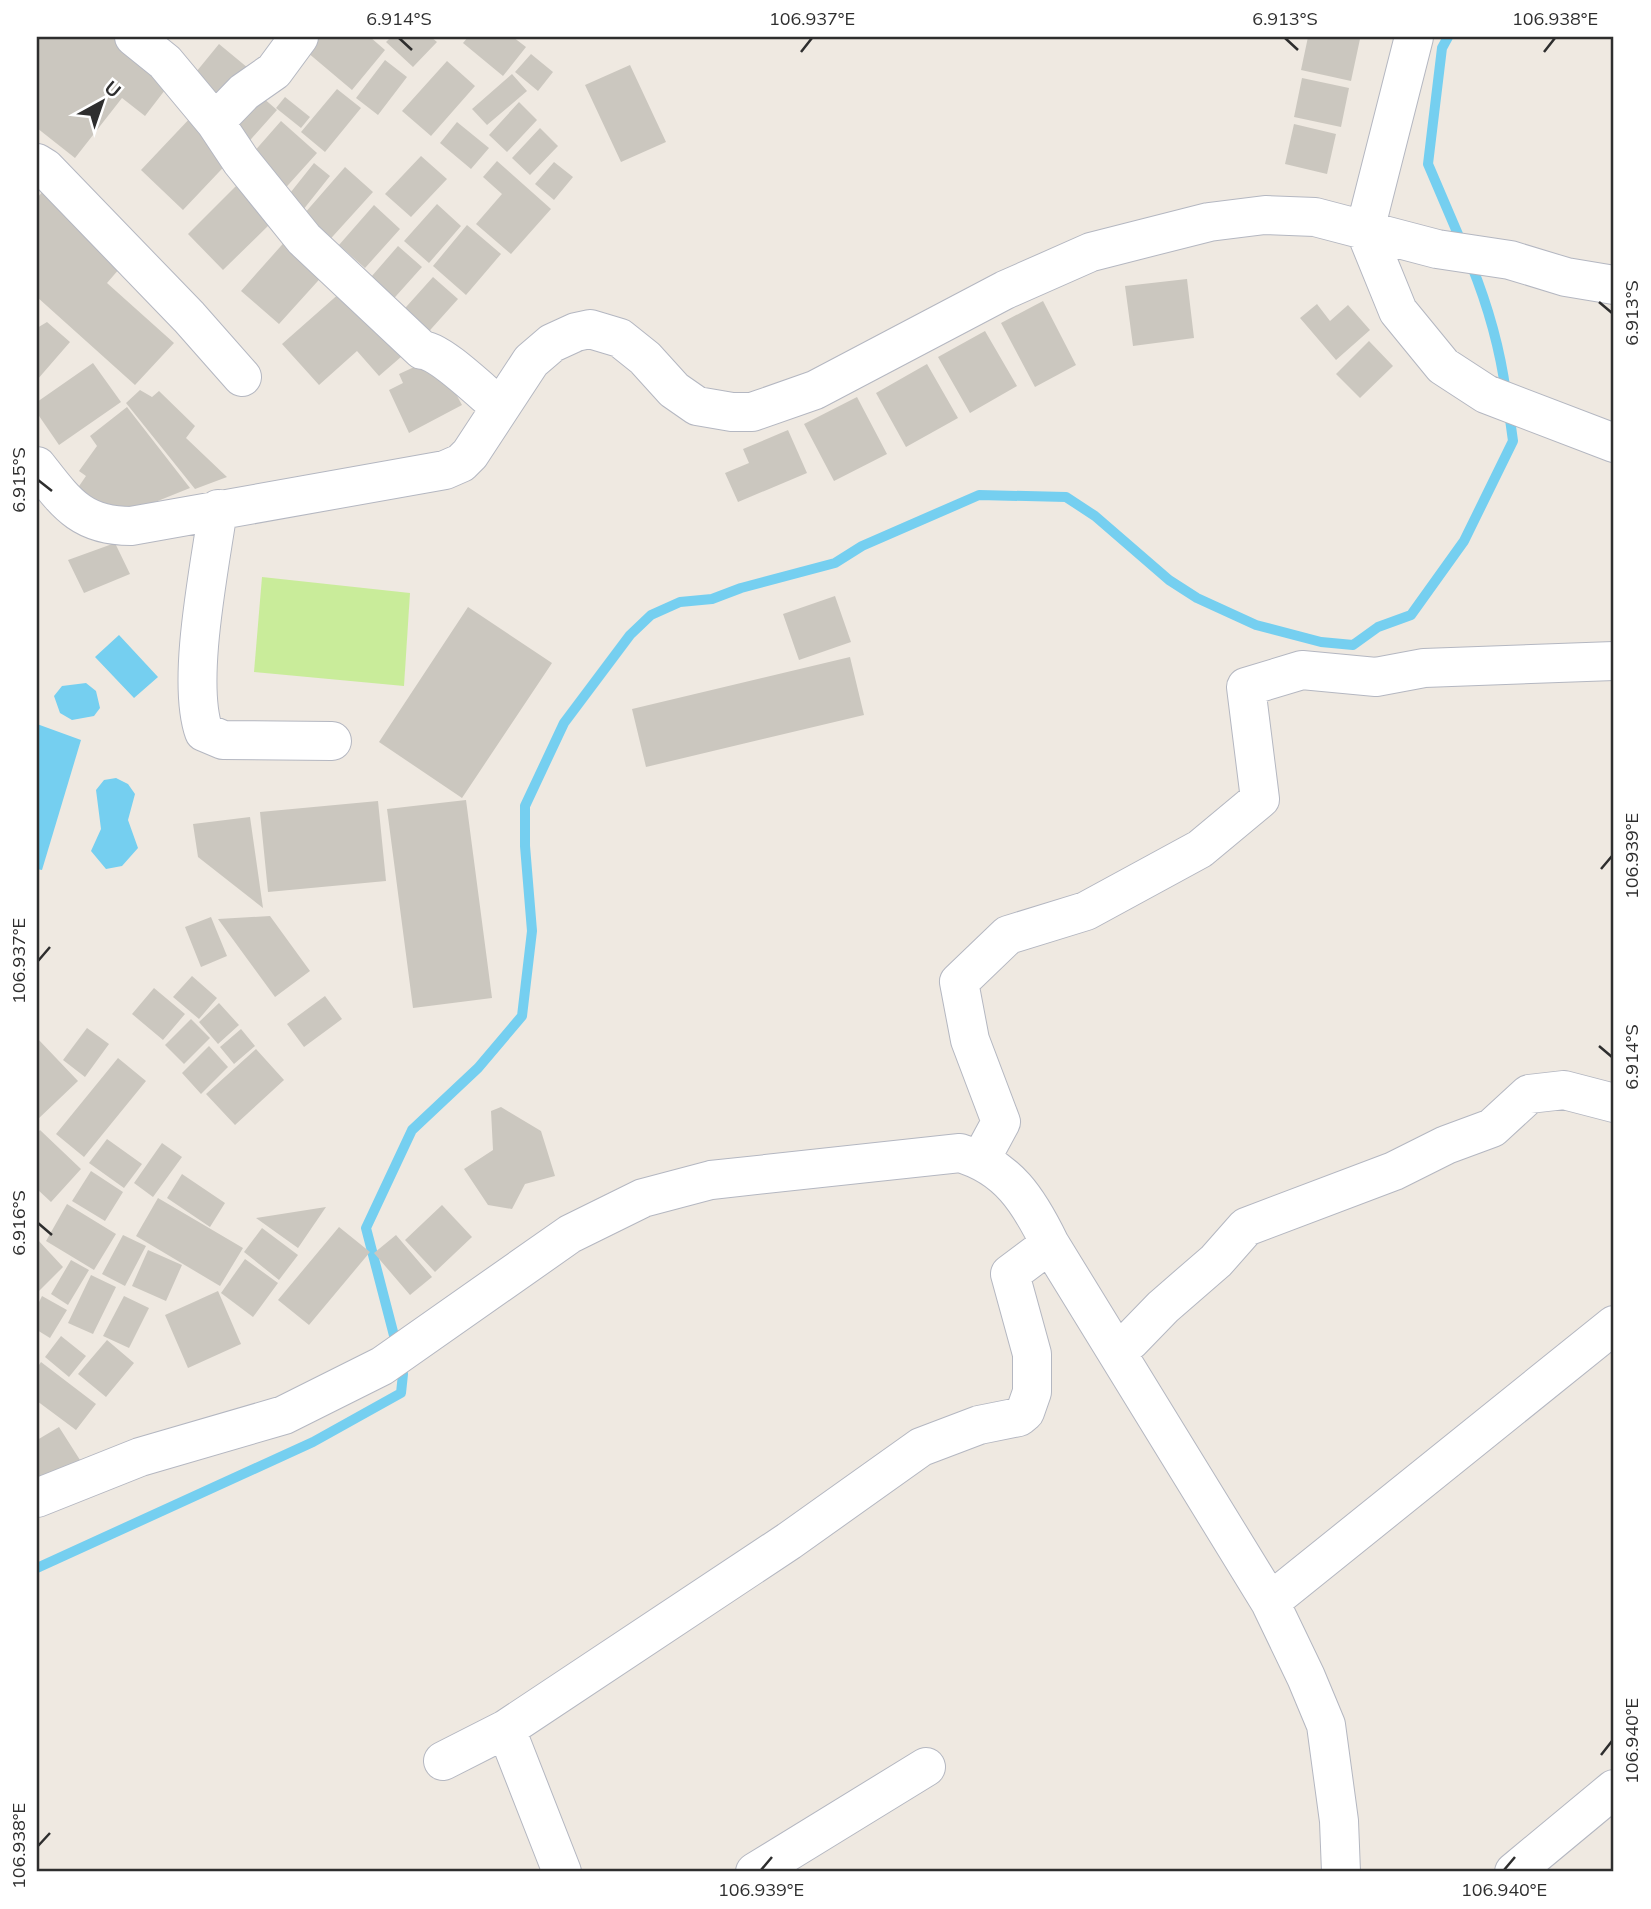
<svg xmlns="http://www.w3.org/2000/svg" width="1651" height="1909" font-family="Mulish,sans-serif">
  <rect width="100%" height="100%" fill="#efe9e1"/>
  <!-- pitch -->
  <path fill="#c9ec9a" d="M262,577L410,593L404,686L254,672Z"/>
  <!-- water -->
  <path fill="#75cff0" d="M119,635L158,677L134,698L95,657Z
    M86,683L96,691L100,708L94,716L72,720L60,713L54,696L62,686Z
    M37,724L81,740L42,870L37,869Z
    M116,778L128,784L135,794L128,820L138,848L122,866L106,869L91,851L101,829L96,790L104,780Z"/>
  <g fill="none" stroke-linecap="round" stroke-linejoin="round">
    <!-- stream -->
    <path stroke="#75cff0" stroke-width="10" d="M1448,37L1442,48L1428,164L1463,246
      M1471,264C1488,306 1500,348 1506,393
      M397,1347L366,1228L412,1130L478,1068L522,1016L532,931L525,846V806L564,723L630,635L651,615L680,602L712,599L741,588L835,563L862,546L979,495L1066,497L1095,516L1169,580L1197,598L1256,625L1321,642L1353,645L1378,627L1411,615L1464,541L1513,441L1509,412
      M37,1568L313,1442L401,1393L403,1374L401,1363"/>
  </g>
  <!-- building -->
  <path fill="#cbc7bf" d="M37,37H123L175,77L145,116L122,98L75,158L37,128Z
    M310,37H370L385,50L352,90L301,47Z
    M391,37H431L437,42L413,67L386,42Z
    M468,37H513L526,47L503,76L463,43Z
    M1308,37L1360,39L1351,81L1301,70Z
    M219,44L248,68L220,101L192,77Z
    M531,54L553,72L538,91L515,72Z
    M385,60L407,77L378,115L356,98Z
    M447,61L475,86L431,136L402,111Z
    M630,65L666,142L621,162L585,85Z
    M512,74L527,91L487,125L472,109Z
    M1302,78L1349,88L1341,127L1294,117Z
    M337,89L361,108L325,152L301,132Z
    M254,90L277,110L244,147L221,127Z
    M285,97L310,117L301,128L276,108Z
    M519,102L537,120L507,152L489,135Z
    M193,115L236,154L183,210L141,170Z
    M281,121L317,153L280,194L244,163Z
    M457,122L489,148L471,169L440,143Z
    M1294,124L1336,134L1327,174L1285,164Z
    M540,128L558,146L530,175L512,158Z
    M421,156L447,179L411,217L385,194Z
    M497,161L551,209L511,254L476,224L502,194L483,177Z
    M554,162L573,177L554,200L535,184Z
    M314,163L330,176L299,215L283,202Z
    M345,167L373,192L324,246L297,222Z
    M236,186L271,223L223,270L188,234Z
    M44,190L120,268L107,283L174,343L135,385L37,297V198Z
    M437,204L461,226L429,263L404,241Z
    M374,205L400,229L365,268L339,245Z
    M467,225L501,254L466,295L433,266Z
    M288,238L326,272L279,324L241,291Z
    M398,246L422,267L388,305L365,284Z
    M433,277L458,299L423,338L398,316Z
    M1187,279L1194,338L1133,346L1125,286Z
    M350,284L409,350L379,376L357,351L319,385L282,344Z
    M1043,301L1076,365L1035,387L1001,323Z
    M1317,304L1330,321L1348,305L1370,330L1336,360L1300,318Z
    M47,322L70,342L37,380V328Z
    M985,331L1017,386L970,413L938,357Z
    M1369,341L1393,366L1360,398L1336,374Z
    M436,357L462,405L409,433L389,390L403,383L399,374Z
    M93,363L121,402L59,445L37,413V402Z
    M927,364L958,418L906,447L876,393Z
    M140,390L152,397L159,391L195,426L186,438L227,477L195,489L126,403Z
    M857,397L887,454L834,481L804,424Z
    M127,407L190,488L113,519L75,492L86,476L79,471L97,446L90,436Z
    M788,430L807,473L738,502L725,473L749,463L743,449Z
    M115,543L130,574L84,593L68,560Z
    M835,596L851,642L799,660L783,614Z
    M468,607L552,663L462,798L379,742Z
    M850,657L864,715L646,767L632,709Z
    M466,800L492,998L413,1008L387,809Z
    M378,801L386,881L268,892L260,812Z
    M250,817L263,908L198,857L193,824Z
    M270,916L310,971L275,997L218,919Z
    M211,917L227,956L201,967L185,927Z
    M192,976L217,998L199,1019L173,997Z
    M154,988L185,1014L163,1040L132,1014Z
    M325,996L342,1019L304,1047L287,1024Z
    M219,1003L239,1025L218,1044L199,1022Z
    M191,1019L210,1038L184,1064L165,1045Z
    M87,1028L109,1044L85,1077L63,1060Z
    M241,1029L255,1046L234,1064L220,1047Z
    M37,1038L78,1081L37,1120Z
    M209,1046L228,1067L201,1094L182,1073Z
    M256,1049L284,1080L235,1125L206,1094Z
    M118,1058L146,1081L84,1157L56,1134Z
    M501,1107L541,1131L555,1176L525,1184L512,1209L488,1205L464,1169L493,1150L491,1111Z
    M40,1130L81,1169L51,1202L37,1189V1133Z
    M107,1139L142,1164L124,1188L89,1163Z
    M162,1143L182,1157L153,1197L134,1183Z
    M91,1171L123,1192L105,1221L72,1201Z
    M182,1174L225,1203L210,1227L167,1198Z
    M158,1198L243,1248L220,1286L136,1236Z
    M67,1204L116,1234L94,1270L46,1241Z
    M442,1205L472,1237L435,1272L405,1240Z
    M326,1207L298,1248L256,1218Z
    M339,1227L370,1252L309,1325L278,1300Z
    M262,1228L298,1255L279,1280L244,1252Z
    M123,1235L146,1246L125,1286L102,1274Z
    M396,1235L432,1277L410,1295L374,1253Z
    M37,1239L63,1267L37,1293Z
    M148,1250L182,1265L166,1301L132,1286Z
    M245,1259L278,1283L253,1317L221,1293Z
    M71,1260L89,1270L68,1305L51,1294Z
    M91,1275L116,1287L93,1334L68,1323Z
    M218,1291L241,1344L188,1368L165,1315Z
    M42,1296L67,1310L50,1338L37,1330V1306Z
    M124,1296L149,1308L129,1348L103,1336Z
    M61,1336L86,1356L69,1377L45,1357Z
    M107,1340L134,1363L106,1397L78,1374Z
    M41,1362L96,1404L76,1430L37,1401V1368Z
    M59,1427L80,1460L37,1487V1440Z"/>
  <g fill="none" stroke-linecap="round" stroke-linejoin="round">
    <!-- minor casing -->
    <g stroke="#b4b7c1" stroke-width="40">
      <path id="minor" d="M134,37L165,62L215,122L241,161L304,239L422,350C438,349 484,394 499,406
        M1414,37L1365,230L1398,311L1443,366L1486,394L1614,443
        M215,122L244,92L274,71L299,37
        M37,163L45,168L189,317L242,377
        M37,466C66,503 81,526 131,526L445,470L461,463L470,454L531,361L552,343L576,332L590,329L620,338L645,358L674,390L697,406L732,412H752L815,390L1005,290L1091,252L1209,222L1265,215L1315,217L1437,249L1510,260L1566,277L1614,285
        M218,509C210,566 186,681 204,732L223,740L332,741
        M981,1159L1001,1122L970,1040L959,982L1008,935L1086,911L1200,849L1260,799L1246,687L1302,670L1376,677L1424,668L1614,661
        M1114,1347L1130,1341L1163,1307L1216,1261L1246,1227L1394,1171L1446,1145L1492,1128L1529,1094L1564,1090L1614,1103
        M37,1498L140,1457L284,1415L382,1366L570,1234L643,1198L711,1180L960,1153C1008,1167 1029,1201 1050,1244L1270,1602L1306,1677L1326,1725L1339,1821L1341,1872
        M1270,1602L1614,1325
        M506,1729L562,1872
        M443,1761L506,1729L789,1541L921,1447L979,1425L1019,1417L1025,1412L1032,1392V1354L1010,1274L1050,1244
        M755,1872L926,1767
        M1514,1872L1614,1789"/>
    </g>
    <!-- minor -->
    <use href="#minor" stroke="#fff" stroke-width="38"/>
  </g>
  <!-- ticks -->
  <path fill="none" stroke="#2e2e2e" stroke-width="2.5" d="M399,38L412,50M1285,38L1298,50M801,52L812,38M1544,52L1555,38M1599,302L1612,313M38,480L52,491M1601,869L1612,856M38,961L50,947M1599,1046L1612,1057M38,1223L52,1235M1601,1755L1612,1741M38,1846L50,1833M761,1870L772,1857M1504,1870L1515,1857"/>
  <!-- border -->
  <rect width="1651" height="1909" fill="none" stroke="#ffffff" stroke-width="77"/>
  <!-- north arrow -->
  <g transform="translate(102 102) rotate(40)" stroke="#ffffff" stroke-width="5" paint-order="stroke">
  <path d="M0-5L12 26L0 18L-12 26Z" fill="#2e2e2e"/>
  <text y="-10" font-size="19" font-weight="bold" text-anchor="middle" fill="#2e2e2e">U</text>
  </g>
  <rect x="38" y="38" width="1574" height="1832" fill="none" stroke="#2e2e2e" stroke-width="2.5"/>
  <g font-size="18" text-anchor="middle" fill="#2e2e2e">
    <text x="399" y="25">6.914°S</text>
    <text x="812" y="25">106.937°E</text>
    <text x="1285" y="25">6.913°S</text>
    <text x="1555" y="25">106.938°E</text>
    <text transform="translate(1632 313) rotate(-90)" y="6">6.913°S</text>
    <text transform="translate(19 480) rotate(-90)" y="6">6.915°S</text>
    <text transform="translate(1632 856) rotate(-90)" y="6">106.939°E</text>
    <text transform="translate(19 961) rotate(-90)" y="6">106.937°E</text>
    <text transform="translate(1632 1057) rotate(-90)" y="6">6.914°S</text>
    <text transform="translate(19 1223) rotate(-90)" y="6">6.916°S</text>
    <text transform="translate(1632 1741) rotate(-90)" y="6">106.940°E</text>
    <text transform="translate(19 1846) rotate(-90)" y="6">106.938°E</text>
    <text x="761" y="1896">106.939°E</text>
    <text x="1504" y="1896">106.940°E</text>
  </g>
</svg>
